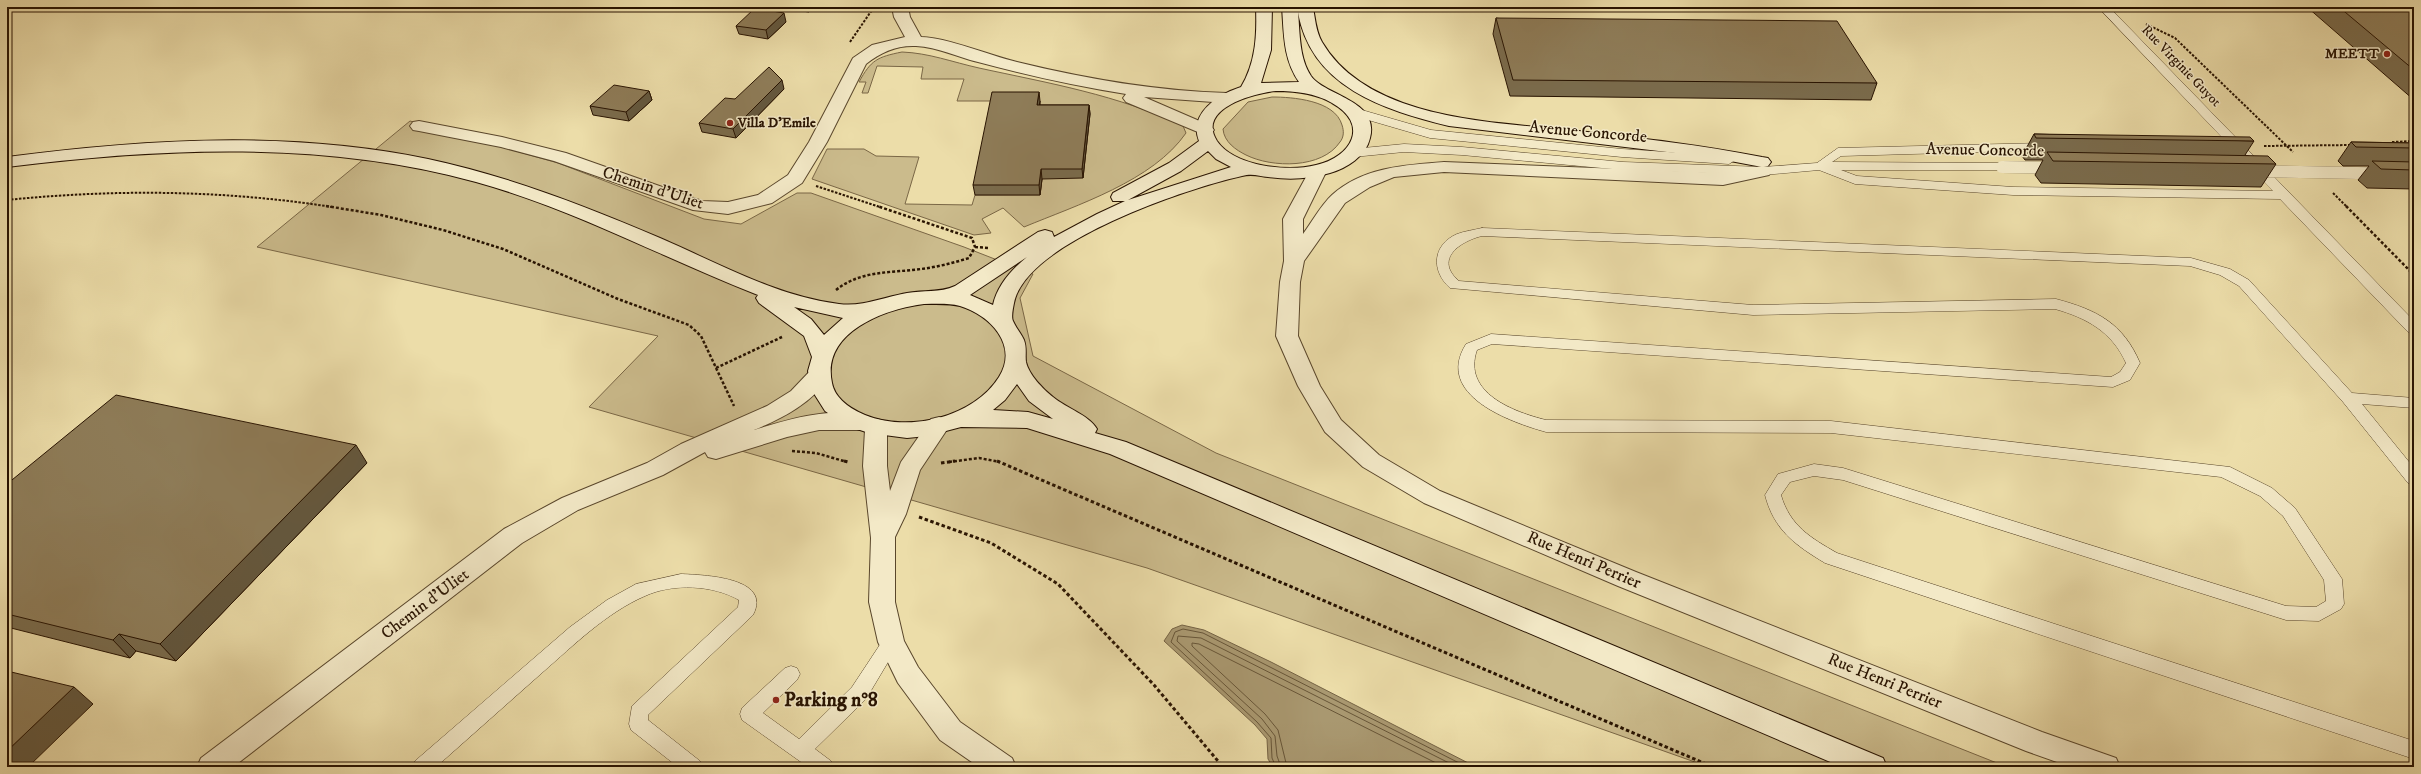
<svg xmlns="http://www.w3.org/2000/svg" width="2421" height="774" font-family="'IM FELL DW Pica',serif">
  <rect width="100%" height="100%" fill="#ecdda9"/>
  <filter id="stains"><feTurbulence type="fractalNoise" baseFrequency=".005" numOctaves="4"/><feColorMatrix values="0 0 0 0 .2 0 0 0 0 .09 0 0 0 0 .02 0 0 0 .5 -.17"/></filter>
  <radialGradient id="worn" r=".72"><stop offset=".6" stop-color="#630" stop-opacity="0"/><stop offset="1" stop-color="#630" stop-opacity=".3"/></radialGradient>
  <!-- green -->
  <path fill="#cbbb8c" stroke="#7a6746" d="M902,52C929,53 952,62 979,68C1048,83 1119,95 1183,126L1186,133C1153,181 1077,205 1024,227L1003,208L982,219L991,233L974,235L812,179L827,149H864L876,156L919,157L905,204L972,205L975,195H1040L1042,179L1038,117L1040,101H957L964,79H921L923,67L877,66L868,93H862L866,82H859C871,60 877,57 902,52Z
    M1272,97C1292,97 1335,100 1342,125C1344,131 1344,137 1340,142C1322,169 1272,168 1246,155C1236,150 1224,142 1223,129L1248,102Z
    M410,121L558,163L704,219L741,224L797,193H811L964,247L1033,274L1020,298L1033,356L1216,453L2007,767H1709L1147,568L589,407L658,336L257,247Z"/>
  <!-- water -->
  <path fill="#a99870" stroke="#756344" d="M1182,625L1204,630L1271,662L1476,767H1273L1268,759L1267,739L1255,725L1164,641L1172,629Z"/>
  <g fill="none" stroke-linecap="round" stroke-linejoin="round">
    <!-- shore -->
    <path stroke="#685638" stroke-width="1" d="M1276,767L1272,758L1271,738L1257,722L1171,642L1175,632L1183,629L1203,633L1467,767
      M1281,767L1277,756L1275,736L1262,719L1177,641L1178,636L1201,638L1457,767
      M1287,767L1278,730L1265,714L1192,646V643L1199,644L1444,767"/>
    <!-- service casing -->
    <g stroke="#59462b" stroke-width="1">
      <path id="service" d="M2098,7H2109L2414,321V335L2409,333L2280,199L2013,195L1855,184L1819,170L1763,175L1623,170L1462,155L1404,152L1353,157L1347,153L1353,149L1404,144L1462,147L1623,162L1763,167L1817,163L1838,148L2046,143L2052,147L2050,150L1841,156L1832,162L2002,163L2006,164L2008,167L2006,170H1841L1857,176L2013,187L2273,191Z
        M1355,108L1431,130L1622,149L1729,156L1735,160L1729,164L1622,157L1430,138L1351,115L1349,112Z
        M1482,228L2191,258L2230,269L2249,280L2352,393L2414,398V408L2362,404L2414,468V485L2408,483L2343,402L2239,286L2220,275L2190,266L1482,236C1461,241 1433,259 1459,281L1753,305L2056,299C2097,310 2123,323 2140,363L2130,380L2113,387L1492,344L1477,350C1462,393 1514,412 1546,420L1831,421L2230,467L2272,488L2295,508L2342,579L2344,604L2341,609L2319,621L2286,620L1843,480L1814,476L1790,482L1781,495C1790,526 1811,538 1837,553L2414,741V759L1825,563C1795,545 1774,530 1765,495L1778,474L1814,464L1843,468L2286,606L2316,607L2326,601L2324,580L2283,516L2260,496L2221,477L1831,433L1546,432C1510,422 1434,395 1466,344L1491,334L2111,377L2120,372L2126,363C2112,332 2087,318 2055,309L1753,315L1450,288C1431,271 1432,245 1457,234C1465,231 1474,230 1482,228Z
        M681,574C703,575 773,577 753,615L648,715V720L700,761L703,767H678L631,730L629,724L632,706L738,607L739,600C713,585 673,583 645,596C606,613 574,645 543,672C507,704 472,735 436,767H412L415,761L570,627L607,600L636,584Z
        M891,635L897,637L900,642L866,699L815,749L831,761L834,767H808L742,720L740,714L742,708L785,668L791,666L797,668L800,674L797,680L763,713L799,739L852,687L885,637Z"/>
    </g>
    <!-- minor casing -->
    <g stroke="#59462b" stroke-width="2">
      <path id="minor" d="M892,7H908L910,17L921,37C949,38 988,55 1017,62C1087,79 1156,91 1227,93L1233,94L1236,98L1233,102L1227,103L1144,97L1211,126L1214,130L1211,134L1205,135L1126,102L1123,98L1126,94C1076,86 1027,75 978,62C957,57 938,47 916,46C897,45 881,52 866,64L827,142L802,183L772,203L728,214L693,210L554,161L501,147L419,131L413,130L410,126L413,122L419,121L502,137L566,153L702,201L728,202L758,195L788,175L809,142L853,58L872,45L905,37L894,17Z
        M819,368L827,370L830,375C813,403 783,418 754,430C790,419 832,406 869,417L871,420L876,419L884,421L887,427V466L890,491L901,462L931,419L939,417L947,419L950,425L920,470L906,514L895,537V602L904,641L918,667L960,722L1012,758L1016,767H979L940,740L898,683L878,642L869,602L871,538L863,466L865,430H819L787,437L716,459L708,457L705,452L663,475L578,510L522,543L233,767H197L201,758L504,529L562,498L647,463L681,444L767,406L791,391L811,370Z"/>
    </g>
    <!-- tertiary casing -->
    <g stroke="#59462b" stroke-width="2">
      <path id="tertiary" d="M1444,162L1723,173L1763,166L1769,167L1772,171L1769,175L1723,185L1444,172L1394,177L1370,187L1345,203L1304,261L1300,282L1298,336L1320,386L1341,420L1379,455L1440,491L1636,572L2042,732L2116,758L2120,767H2071L2026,751L1618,586L1424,503L1363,467L1325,432L1298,386L1276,336L1280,282L1284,261L1283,219L1312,166H1324L1327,170L1303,219V234C1312,222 1321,205 1332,195C1363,167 1405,165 1444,162Z"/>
    </g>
    <!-- secondary casing -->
    <g stroke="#281301" stroke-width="2">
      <path id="secondary" d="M1256,7H1272L1271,50L1261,83L1299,82C1283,59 1284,34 1282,7H1313C1315,18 1316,32 1322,42C1369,122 1499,122 1579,131C1640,138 1701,145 1762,157L1768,158L1771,162L1768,166L1762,167L1709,157L1449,126C1384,110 1311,87 1298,12C1300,34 1299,58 1311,76C1325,96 1380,100 1370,138C1366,156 1347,168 1330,173C1310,179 1289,180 1268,177C1259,176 1252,173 1242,176C1188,188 1026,242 1014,303C1013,308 1011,317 1013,321C1016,328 1021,333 1024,340C1027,348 1025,355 1026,362C1029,375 1043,389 1053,397C1066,408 1089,415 1097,429L1095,433L1126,442L1883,758L1887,767H1842L1110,454L1027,428L961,427L927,436L907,438L869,433L845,425L825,411L813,392L808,371L812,357L804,336L759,303L756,298L758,295C663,258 574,209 476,182C323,140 162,148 7,167V157C145,139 290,130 428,159C508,176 585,206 660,238C718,263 776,296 839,304C863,307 884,297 907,293C923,290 940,293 955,286L1038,232L1045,230L1052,232L1054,237L1097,214L1125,201H1113L1111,197L1113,193L1169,163L1199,141C1188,113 1219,94 1241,87C1256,62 1257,35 1256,7ZM1276,91C1295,91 1315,93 1332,103C1370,124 1352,157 1316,165C1289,172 1235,167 1217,141C1196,108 1255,93 1276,91ZM1208,151L1216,159L1231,167L1128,200L1181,171ZM1027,257C1012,269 997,286 993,305L970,295ZM924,304C936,304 949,303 960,306C990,315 1019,345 999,377C974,417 909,433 865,415C851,409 835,399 832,383C821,332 885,309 924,304ZM794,307L843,318L824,335L811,319ZM1017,384L1029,401L1053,419L1028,412L993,410L1005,400Z"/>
    </g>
    <!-- path-far2 -->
    <path stroke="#281301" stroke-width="2" stroke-dasharray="2.5 1.5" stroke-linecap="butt" d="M2146,24L2175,38L2293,152
      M850,42L874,7
      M2392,142L2414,141
      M2264,146L2351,145
      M816,186L880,207
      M2333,193L2347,207
      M7,200C115,189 224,190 332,207"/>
    <!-- path-far1 -->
    <path stroke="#281301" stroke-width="2.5" stroke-dasharray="3 2" stroke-linecap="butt" d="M326,206L381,215L443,230L503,249L618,299L689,325L701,336L734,406
      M2346,206L2414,275
      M975,247L989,248
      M836,290C861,270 891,273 921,269C937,267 953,263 969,258L975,247L972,238L877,206
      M716,368L782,337
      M792,451L816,453L847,462
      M949,462L979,458L1000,462"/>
    <!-- path -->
    <path stroke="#281301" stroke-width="3" stroke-dasharray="3.5 2.5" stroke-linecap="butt" d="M844,461L849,462
      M997,461L1713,767
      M941,463L955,461
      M919,517L991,543L1058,584L1154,685L1223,767"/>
    <!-- service -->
    <use href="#service" fill="#f3e9c7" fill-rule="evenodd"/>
    <!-- minor -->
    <use href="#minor" fill="#f3e9c7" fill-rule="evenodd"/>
    <!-- tertiary -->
    <use href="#tertiary" fill="#f3e9c7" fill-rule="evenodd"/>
    <!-- secondary -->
    <use href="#secondary" fill="#f3e9c7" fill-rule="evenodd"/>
    <!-- service-bridge casing -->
    <g stroke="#59462b" stroke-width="12" stroke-linecap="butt">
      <path id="service-bridge" d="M2002,167L2059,168
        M2251,171L2414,174"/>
    </g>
    <!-- service-bridge -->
    <use href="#service-bridge" stroke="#f3e9c7" stroke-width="12"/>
  </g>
  <!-- wall -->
  <path fill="#7a6b4c" stroke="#281301" d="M779,7H814L809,12L780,8Z
    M2307,7H2414V100Z
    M1496,18L1877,83L1871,100L1510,96L1493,34Z
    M786,22L768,39L739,34L736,26Z
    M784,89L736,138L702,132L699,123L735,99Z
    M649,91L652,100L629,121L593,115L590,106Z
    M1040,101V105H1089L1090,114L1083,178L1042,179L1040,195H975L973,185Z
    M2034,134L2254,141L2245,155L2276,164L2261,187L2041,183L2035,175L2043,160H2025L2022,156Z
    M2351,142L2414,143V189L2367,188L2358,180L2369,166H2343L2338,161Z
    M367,463L176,661L136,651L130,658L7,627V484Z"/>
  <!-- shaded-wall -->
  <path fill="#63573e" stroke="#281301" d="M808,7H814L809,12Z
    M784,13L786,22L768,39L766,30Z
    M782,80L784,89L736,138L733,129Z
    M649,91L652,100L629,121L626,112Z
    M1039,92L1040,101L1038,114L1037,105Z
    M1089,105L1090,114L1083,178L1082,169Z
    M1041,169L1042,179L1040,195L1039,185Z
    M356,445L367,463L176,661L160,644Z
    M119,634L136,651L130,658L113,640Z
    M74,687L93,704L28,767H7V751Z"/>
  <!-- building -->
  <path fill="#8e7c58" stroke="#281301" d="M2339,7H2414V70Z
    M755,8L784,13L766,30L736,26Z
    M1496,18L1837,21L1877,83L1513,80Z
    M769,67L782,80L733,129L699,123L725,98L735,99Z
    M614,85L649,91L626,112L590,106Z
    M992,92H1039L1037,105H1089L1082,169H1041L1039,185H973Z
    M2034,134L2250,137L2254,141L2036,138Z
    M2351,142L2414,143V148L2356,147Z
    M2047,152L2268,156L2276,164L2053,161Z
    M2372,161L2414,162V170L2381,169Z
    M116,395L356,445L160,644L119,634L113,640L7,614V484Z
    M7,671L74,687L7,751Z"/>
  <!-- markers -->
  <g fill="#8f2418" stroke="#f3e9c7" stroke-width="1.5">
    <circle cx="2387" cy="54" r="4"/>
    <circle cx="730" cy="123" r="4"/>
    <circle cx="776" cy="700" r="4"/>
  </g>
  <g text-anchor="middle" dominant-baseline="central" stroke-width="3" stroke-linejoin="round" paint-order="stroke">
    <!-- far-poi labels -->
    <g font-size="14" font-weight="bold" fill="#281301" stroke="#f3e9c7" text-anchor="end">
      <text x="2379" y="54">MEETT</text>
      <text x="738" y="123" text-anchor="start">Villa D'Emile</text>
    </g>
    <!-- far-street labels -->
    <g font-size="14" fill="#281301" stroke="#f3e9c7">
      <text transform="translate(2181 66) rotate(46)">Rue Virginie Guyot</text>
    </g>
    <!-- street labels -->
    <g font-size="17" fill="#281301" stroke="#f3e9c7">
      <text transform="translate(1588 132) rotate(5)">Avenue Concorde</text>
      <text transform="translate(1985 150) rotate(1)">Avenue Concorde</text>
      <text transform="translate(653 188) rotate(18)">Chemin d'Uliet</text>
      <text transform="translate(1584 560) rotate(23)">Rue Henri Perrier</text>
      <text transform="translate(425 604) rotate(-37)">Chemin d'Uliet</text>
      <text transform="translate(1885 681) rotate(22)">Rue Henri Perrier</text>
    </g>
    <!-- near-poi labels -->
    <g font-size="20" font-weight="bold" fill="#281301" stroke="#f3e9c7" text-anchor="start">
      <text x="784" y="700">Parking n°8</text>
    </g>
  </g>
  <!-- margin -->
  <rect width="2421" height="774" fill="none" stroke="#ecdda9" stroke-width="24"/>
  <rect x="8" y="8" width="2405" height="758" fill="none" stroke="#281301" stroke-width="2"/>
  <rect x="12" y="12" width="2397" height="750" fill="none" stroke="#281301"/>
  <rect width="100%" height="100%" filter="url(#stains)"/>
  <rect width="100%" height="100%" fill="url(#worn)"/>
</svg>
